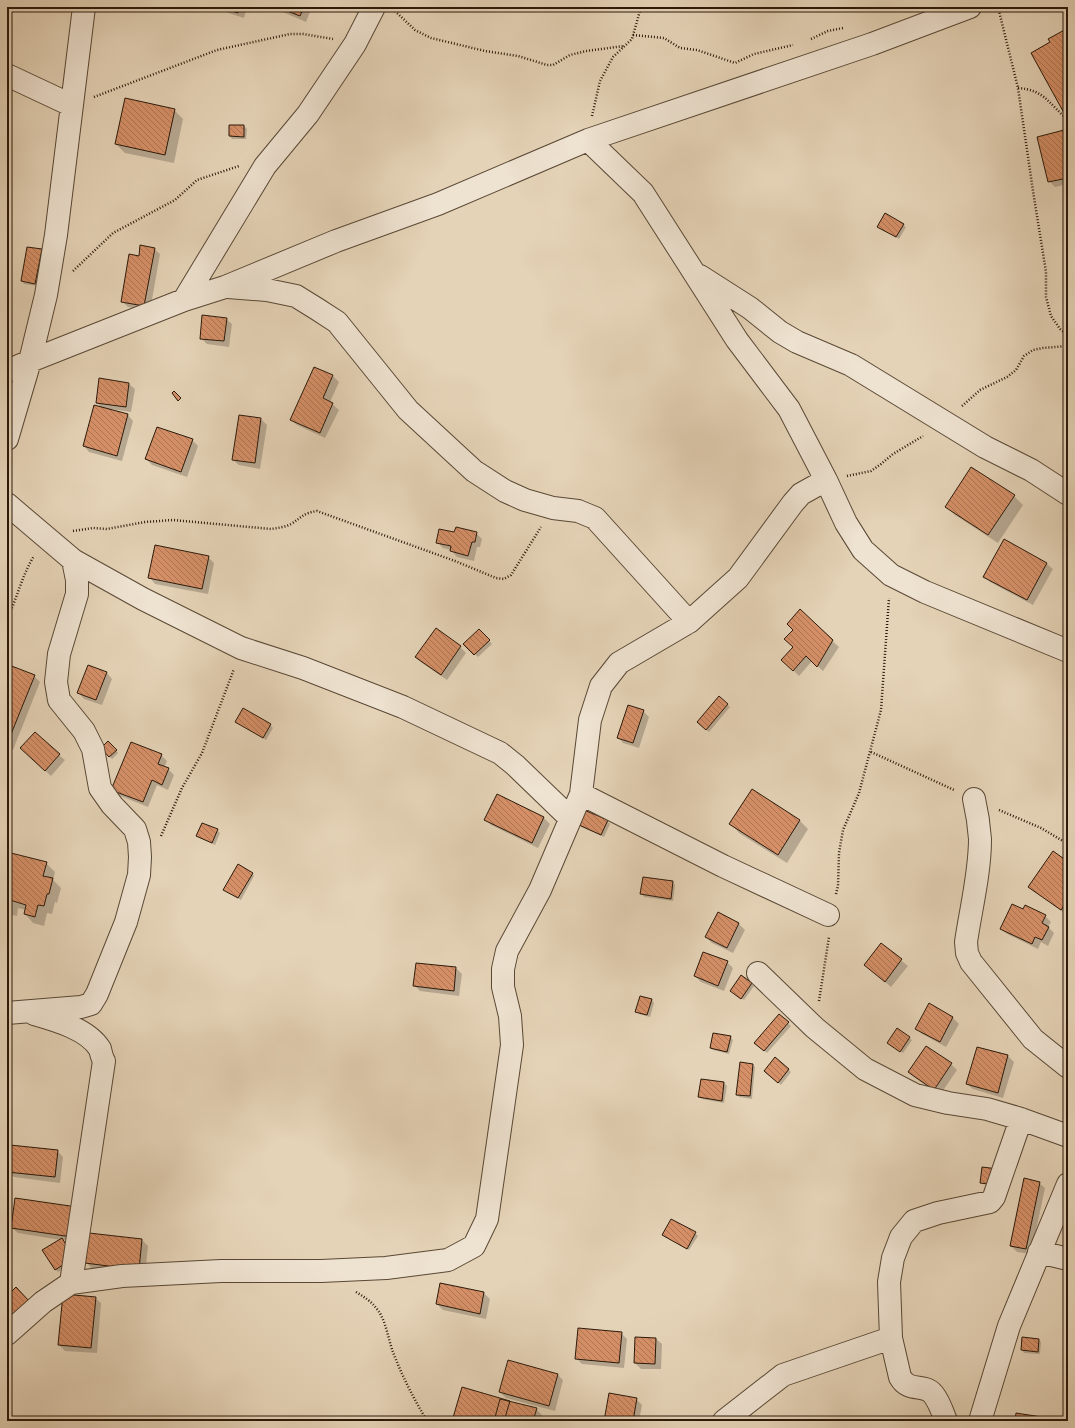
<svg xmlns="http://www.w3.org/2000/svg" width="1075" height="1428" font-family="'Old Standard TT',serif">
  <defs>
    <pattern id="building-back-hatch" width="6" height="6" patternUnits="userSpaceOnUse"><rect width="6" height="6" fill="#d69068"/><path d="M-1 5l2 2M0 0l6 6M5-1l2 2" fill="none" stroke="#ae7554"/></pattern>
  </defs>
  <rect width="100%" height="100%" fill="#e5d3b7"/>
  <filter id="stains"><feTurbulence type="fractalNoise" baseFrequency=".005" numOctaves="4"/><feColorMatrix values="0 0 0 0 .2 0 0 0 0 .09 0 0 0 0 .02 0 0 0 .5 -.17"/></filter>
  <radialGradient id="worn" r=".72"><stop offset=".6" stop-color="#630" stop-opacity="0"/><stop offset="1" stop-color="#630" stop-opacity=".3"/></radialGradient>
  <!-- shadow -->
  <path fill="#0003" d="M210,7H247L244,18Z
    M271,7H312L306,22Z
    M174,110L183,119L174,163L125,153L116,144Z
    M230,126H244L247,129L246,139H232L230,136Z
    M1068,130V184L1055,187L1049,181Z
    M903,225L906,227L899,239L879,227Z
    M154,249L160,254L150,311L128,307L122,301Z
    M41,250L44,253L38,286L24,284L22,281Z
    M226,319L232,324L229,347L207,344L201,338Z
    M315,368L333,376L339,382L330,402L339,410L325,438L297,425L291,420Z
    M129,384L135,389L131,412L111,409V411L128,415L133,421L122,461L89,452L84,446L103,409L97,403Z
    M240,416L261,419L267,425L260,469L239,465L233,460Z
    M192,440L198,446L187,477L152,465L146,459Z
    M1014,496L1023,505L998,543L955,515L946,506Z
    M476,533L482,539L480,547H477L474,561L457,557L451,550L443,548L437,542L455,534Z
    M1004,541L1047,564L1053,569L1033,605L990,582L985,577Z
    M208,557L214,563L208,594L155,584L150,578Z
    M800,611L839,647L823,671L812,661L799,676L783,660L794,647V630Z
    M436,630L460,647L466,653L447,680L422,663L416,657Z
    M479,630L492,644L478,657L465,644Z
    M89,666L107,673L112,679L102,705L84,699L79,693Z
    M7,673L34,676L40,682L13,750L7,747Z
    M719,697L730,707L709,732L700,725Z
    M643,711L649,717L639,748L623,743L618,737Z
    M239,724L270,725L273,728L266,740Z
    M111,745L118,753L112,759L102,748Z
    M27,754L59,755L65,760L51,776Z
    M161,755L167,761L164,768L168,769L174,775L168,790L157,785L148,807L118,795L112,789Z
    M497,795L544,818L550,824L538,848L491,825L485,819Z
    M607,821L610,824L604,837L581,827L579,824Z
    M800,821L808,829L787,863L739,833L731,824Z
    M217,830L220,833L215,845L200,838L197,836Z
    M7,853L46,863L55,872L53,880L61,888L57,903L55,902L52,914L47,913L44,926L33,923L25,914L26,910L18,908L17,916L7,914Z
    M1066,862L1068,864V913L1067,915L1035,892L1029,887Z
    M252,873L254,876L241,900L224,890Z
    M673,882L675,885L673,901L644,897L642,894Z
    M1023,910L1045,916L1051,922L1048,927L1054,933L1048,946L1041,942L1038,949L1007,934L1001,929Z
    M718,914L739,924L745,930L733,953L712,943L706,937Z
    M881,944L908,966L891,987L865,965Z
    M727,962L733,968L724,991L701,982L695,976Z
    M456,968L462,974L459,996L420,991L414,985Z
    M751,984L754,986L744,1000L734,994Z
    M652,1000L654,1003L650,1017L639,1014L636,1011Z
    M929,1005L953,1018L959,1024L946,1047L922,1034L916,1029Z
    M779,1015L791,1026L767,1053L755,1043Z
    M730,1037L733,1040L729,1054L713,1050L711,1048Z
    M909,1038L912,1040L903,1053L888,1043Z
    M926,1047L951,1064L957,1070L940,1095L915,1078L909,1072Z
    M978,1048L1008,1056L1014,1062L1003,1098L973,1089L967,1084Z
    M753,1065L755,1067L752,1099L739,1097L737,1094Z
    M788,1069L791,1072L781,1085L768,1074Z
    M702,1080L724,1083L727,1086L724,1103L702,1099L699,1096Z
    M57,1151L63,1157L60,1183L14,1177L8,1172Z
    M1039,1183L1045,1188L1031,1254L1017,1252L1011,1246Z
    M16,1199L78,1242L62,1240L76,1261L58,1272L55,1269L61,1240L18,1233L12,1228Z
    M695,1233L698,1236L689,1250L663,1235Z
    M142,1240L148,1246L145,1275L92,1269L87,1263Z
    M441,1284L484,1293L490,1299L486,1319L443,1310L437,1304Z
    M95,1298L101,1303L97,1353L65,1351L59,1345Z
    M621,1333L627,1339L624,1368L582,1364L576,1358Z
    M656,1339L662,1344L661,1369H641L635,1363Z
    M1039,1340L1041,1342L1040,1354L1024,1353L1022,1350Z
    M558,1375L563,1380L555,1411L506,1398L500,1392Z
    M636,1399L642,1405L639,1421H605Z
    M536,1409L542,1415L540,1421H453Z
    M554,1418L557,1421H549Z"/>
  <!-- building -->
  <path fill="url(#building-back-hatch)" stroke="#2a190a" d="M220,7H240L238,13Z
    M277,7H304L300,16Z
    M1068,28V111L1064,113L1031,53L1050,42L1048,39Z
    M125,98L175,109L165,155L115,144Z
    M229,125H244V137L229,136Z
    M1068,129V178L1048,182L1037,137Z
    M885,213L904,224L896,237L877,227Z
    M140,245L155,248L144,306L121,302L129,254L139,256Z
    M27,247L42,249L35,284L21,281Z
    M202,315L227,318L224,341L200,339Z
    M314,367L333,375L323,398L333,403L320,433L290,420Z
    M99,378L129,383L126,407L96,403Z
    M174,391L181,398L178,401L172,393Z
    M94,405L128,414L117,456L83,446Z
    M239,415L261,418L255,463L232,460Z
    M157,427L193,439L181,472L145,459Z
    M971,467L1015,495L988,535L945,507Z
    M456,527L477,532L475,542H472L468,556L450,551L451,546L436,543L439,529L454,532Z
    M1004,539L1047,563L1027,600L983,577Z
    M155,545L209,556L202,589L148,578Z
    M800,609L833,640L817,667L806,656L793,671L781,660L793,647L784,639L793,630L787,624Z
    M436,628L461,646L441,675L415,657Z
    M479,629L490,640L474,655L463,644Z
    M9,665L35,675L7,744V670Z
    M88,665L107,672L96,700L77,693Z
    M719,696L728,704L706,730L697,722Z
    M628,705L644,710L633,743L617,738Z
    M243,708L271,724L263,738L235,722Z
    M35,732L60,754L45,771L20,748Z
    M108,741L117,750L109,757L101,748Z
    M131,742L162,754L158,764L169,768L162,785L152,780L143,802L111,790Z
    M752,789L800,820L778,855L729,824Z
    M497,794L544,817L532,843L484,820Z
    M584,810L608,820L601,835L577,824Z
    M202,823L218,829L212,843L196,836Z
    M1053,851L1067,861L1063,866L1068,870V900L1061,910L1028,887Z
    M7,852L47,862L43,876L53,878L49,894H47L44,906L38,905L35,917L24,914L26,905L10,900L7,908Z
    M238,864L253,873L238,898L223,890Z
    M643,877L673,881L671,899L640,894Z
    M1012,904L1023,909L1025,905L1046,915L1042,923L1049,927L1042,940L1035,937L1032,944L1000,929Z
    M718,912L739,923L727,948L705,937Z
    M881,943L902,959L885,982L864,965Z
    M703,952L728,961L718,986L694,976Z
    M416,963L456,967L454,991L413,986Z
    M741,975L752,983L741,999L730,991Z
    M640,996L652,999L647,1015L635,1012Z
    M929,1003L953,1017L940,1042L915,1029Z
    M779,1014L789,1022L764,1051L754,1043Z
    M897,1028L910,1037L900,1052L887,1043Z
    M713,1033L731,1036L727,1052L710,1048Z
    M926,1046L952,1063L934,1090L908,1072Z
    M977,1047L1008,1055L998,1093L966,1084Z
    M775,1057L789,1069L778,1083L764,1071Z
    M740,1062L753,1064L750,1096L736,1095Z
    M701,1079L724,1082L722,1101L698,1097Z
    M10,1145L58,1150L55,1177L7,1172Z
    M982,1167L998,1169L996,1185L980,1183Z
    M1024,1178L1040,1182L1026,1249L1010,1246Z
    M15,1198L77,1207L72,1237L11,1228Z
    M671,1219L696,1232L687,1249L662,1235Z
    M89,1233L142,1239L139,1270L85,1263Z
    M62,1238L74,1258L55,1270L42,1250Z
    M440,1283L484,1292L480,1314L436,1304Z
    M16,1287L30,1302L7,1323V1296Z
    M63,1294L96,1297L91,1348L58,1345Z
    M578,1328L622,1332L619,1363L575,1359Z
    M635,1337L656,1338L655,1364L634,1363Z
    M1022,1337L1039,1339L1038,1352L1021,1350Z
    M508,1360L558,1374L549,1406L499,1392Z
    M462,1387L510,1401L504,1421H477L472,1419L471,1421H452Z
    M609,1393L637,1398L633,1421H604Z
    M500,1399L537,1408L533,1421H494Z
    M1016,1413L1048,1418V1421H1015Z"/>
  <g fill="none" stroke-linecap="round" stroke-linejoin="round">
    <!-- minor casing -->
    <g stroke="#594835" stroke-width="24">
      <path id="minor" d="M7,75L71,105
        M588,140L643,193L737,340L789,409L826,480L846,523L863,550L891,575L925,592L1068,651
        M700,276L750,308L780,332L797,342L851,365L985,447L1031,470L1068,494
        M228,287L267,290L296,296L317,309L337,322L408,410L474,471L505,491L525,500L553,508L578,511L595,518L689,622
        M184,300L265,166L308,114L355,44L374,7
        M7,371L30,361L184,300L225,287L336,241L438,204L588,140L872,44L970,7
        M7,439L30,361L46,295L56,235L84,7
        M7,504L73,560L143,599L241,648L303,668L403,707L500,753L515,765L570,818
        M581,794L723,866L828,915
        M974,799C977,812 979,825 980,839C980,873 971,908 966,942L967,953L971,962L1033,1039L1068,1067
        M758,973L815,1028L865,1069L915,1095L948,1103L987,1109L1021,1119L1068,1136
        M7,1013L81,1007L91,1004L97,994L126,922L139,875L140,857L139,842L135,829L112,805L100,788L93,749L84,731L59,700L56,682L59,654L77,594V580L73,560
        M34,1014C55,1020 88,1029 100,1049C101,1053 102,1058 104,1061L71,1283
        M1039,1252L1068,1259
        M7,1334L43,1302L71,1283L122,1276L221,1271H321L386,1268L448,1260L474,1246L487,1219L512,1045L510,1016L503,987V969L507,951L540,890L581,794L590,720L601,686L619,663L689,622L738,578L793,503L801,494L826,480
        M724,1421L783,1375L891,1338
        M946,1421C943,1413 939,1401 933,1394C924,1383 909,1393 900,1377L891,1338L889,1282L893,1258L901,1237L914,1221L938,1213L990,1202L994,1197L1021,1119
        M980,1421L1009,1326L1068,1184"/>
    </g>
    <!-- path -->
    <path stroke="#2a190a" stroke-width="2.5" stroke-dasharray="1 2" stroke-linecap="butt" d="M998,7L1018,88L1033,191L1046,272V297L1051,316L1060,329L1068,335
      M395,11L415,30L431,38L485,51L518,56L547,65H553L570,55L586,51L624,46
      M633,35L664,38L680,48L697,50L735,63L754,54L793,45
      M811,39L828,31L843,28
      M1018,88C1045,90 1049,104 1068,120
      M94,97L217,50L290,34H303L333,39
      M592,116L600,81L613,57L632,39L641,7
      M73,271L113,233L175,200L197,180L239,166
      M962,406L980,390L1007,377L1016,370L1024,356L1033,350L1043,348L1068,346
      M847,476L871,471L881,464L893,454L923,436
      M73,531L93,528L107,529L145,522L173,520L271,529C278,528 285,527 291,524C301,518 303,513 317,511L455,561L496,578L504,579L511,575L541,527
      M7,619C17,599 22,575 34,556
      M871,752L954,790
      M999,810L1041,828L1068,844
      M161,836L182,788L202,753L234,669
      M836,894L838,886L839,853L843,830L859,793L881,710L889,598
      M819,1001L829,937
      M356,1292C364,1297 371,1301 377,1309C386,1320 388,1339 393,1352C402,1376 414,1399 427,1421"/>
    <!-- minor -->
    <use href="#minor" stroke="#eee2d0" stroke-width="22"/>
  </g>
  <!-- margin -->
  <rect width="1075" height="1428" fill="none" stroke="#e5d3b7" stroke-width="24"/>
  <rect x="8" y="8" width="1059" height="1412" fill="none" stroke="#2a190a" stroke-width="2"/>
  <rect x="12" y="12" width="1051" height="1404" fill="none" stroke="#2a190a"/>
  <rect width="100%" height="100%" filter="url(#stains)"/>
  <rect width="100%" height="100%" fill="url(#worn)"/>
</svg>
